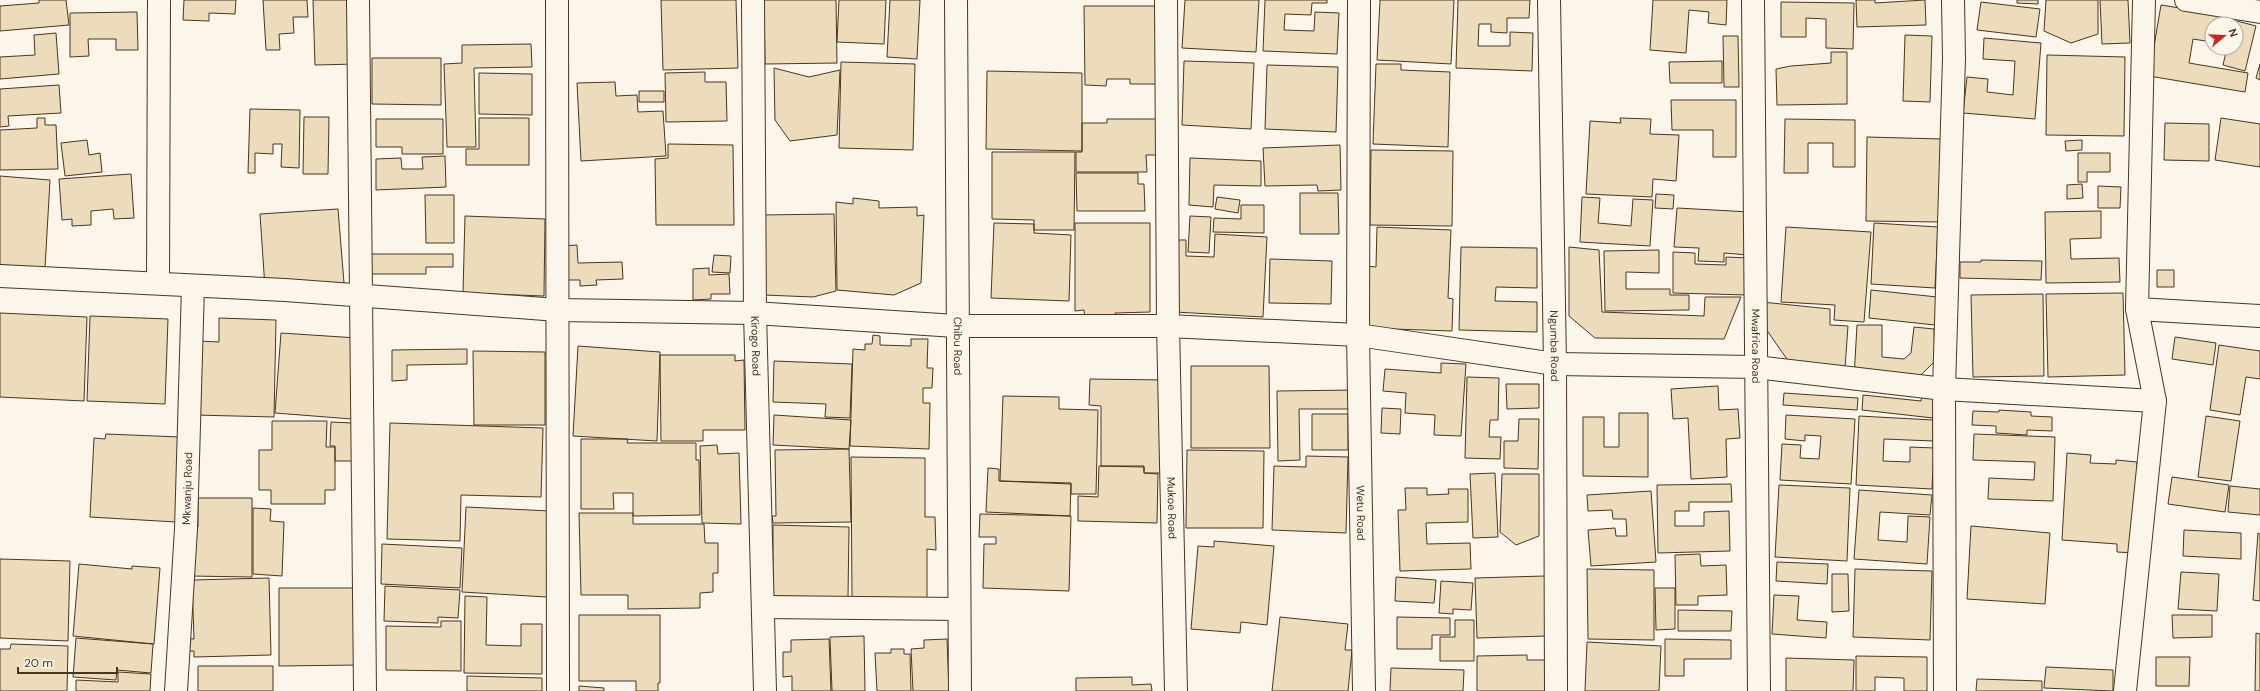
<svg xmlns="http://www.w3.org/2000/svg" width="2260" height="691" font-family="'DM Sans',sans-serif">
  <rect width="100%" height="100%" fill="#fbf6e9"/>
  <!-- building -->
  <path fill="#ecdcbc" stroke="#4a3520" d="M39,0H66L69,25L0,31V6L39,3Z
    M184,0H236L235,14L209,13V21L183,20Z
    M263,0H307L308,17H293L294,33L279,34L280,50H266Z
    M313,0H354L356,64L315,65Z
    M661,0H736L738,68L663,70Z
    M764,0H836L837,63L765,64Z
    M839,0H886L884,44L837,42Z
    M890,0H920L917,59L887,57Z
    M1185,0H1259L1256,52L1182,48Z
    M1265,0H1327V3H1312L1311,15L1285,14L1284,30L1314,31L1315,12L1339,13L1337,54L1263,51Z
    M1380,0H1454L1451,64L1377,60Z
    M1458,0H1530L1529,18H1507V33L1491,32V24H1479L1478,46H1510V32L1533,33L1532,71L1456,68Z
    M1653,0H1727L1726,25L1708,23L1709,12L1689,10L1686,53L1650,50Z
    M1856,0H1875V3L1925,0L1926,25L1857,27Z
    M2017,0H2038V4L2017,3Z
    M2046,0H2098V34L2071,43L2044,31Z
    M2100,0H2128L2130,43L2102,44Z
    M1781,2L1854,3L1853,49L1826,48V19L1806,18V37H1781Z
    M1981,2L2040,9L2036,37L1977,30Z
    M2161,5L2230,16L2229,24H2212V42L2193,39L2189,63L2248,73L2245,92L2149,76Z
    M1084,6H1156L1161,84H1130V79H1107L1106,86L1085,85Z
    M137,12L138,50H116V39H88L89,56L70,57V13Z
    M2233,20L2256,26L2245,71L2223,65L2227,48H2236V24H2232Z
    M56,33L59,74L0,79V57L35,55L34,35Z
    M1905,35L1932,36L1930,102L1903,101Z
    M1723,36H1738L1739,87H1724Z
    M1984,38L2041,43L2035,119L1963,113L1967,77L1988,79L1987,92L2013,95L2015,61L1983,59Z
    M531,44L532,67L474,68L476,147H447L444,64L462,63V45Z
    M1831,52H1847V104L1777,105L1776,69L1791,66L1831,63Z
    M2047,55L2125,57L2124,136L2046,135Z
    M372,58H441V105L372,104Z
    M1184,61L1254,63L1251,129L1182,125Z
    M1722,61V83H1670L1669,62Z
    M841,62L915,64L913,150L839,148Z
    M1376,64H1401V70L1450,72L1448,147L1373,144Z
    M2260,64V80L2256,78Z
    M1267,65L1338,67L1336,132L1265,129Z
    M774,68L809,77L840,70L837,135L790,141L775,120Z
    M987,71L1082,73V151L986,149Z
    M705,72V82H726L727,121L666,122L665,73Z
    M479,73L532,74V115L479,114Z
    M615,82L616,96L637,95L638,112L663,111L666,156L581,161L577,83Z
    M59,85L61,113L8,116L9,126L0,127V89Z
    M639,91H664V102H639Z
    M1671,100H1736V157H1713V130H1672Z
    M250,109L300,110L299,168L281,167L282,144H273V154L255,153V173H248Z
    M304,117H329L328,174H303Z
    M37,118H45V125H56L58,169L0,170V130L37,128Z
    M479,118H529V165H466V149H479Z
    M1620,118L1651,119L1650,134L1679,135L1676,181L1653,179L1652,197L1586,194L1590,121L1621,123Z
    M2221,118L2260,124V167L2215,160Z
    M376,119H443V154H402V147H376Z
    M1107,119H1156V155H1146L1147,172H1076V152H1082V123H1107Z
    M1785,119L1855,120V167H1833V143H1808V173H1784Z
    M2165,123L2209,124V161L2164,160Z
    M1867,137L1942,139L1940,222L1866,221Z
    M87,140L89,155L100,153L102,172L65,176L61,143Z
    M2082,140V150L2066,151L2065,141Z
    M668,144L733,145L734,225H656L655,159L668,158Z
    M1340,145L1341,190L1318,191L1317,185L1265,186L1263,148Z
    M1371,150L1453,151L1452,226L1370,225Z
    M992,152H1075L1074,230H1034V220L992,219Z
    M2078,153H2110V172H2087V182H2078Z
    M445,156L446,187L376,190V159L401,158L402,169H423L422,157Z
    M1190,158L1261,161V186L1214,185L1213,207L1189,205Z
    M1076,173H1138V184H1144L1145,211H1077Z
    M131,174L134,218L114,219L113,209L91,211V225L72,226V219L62,220L59,179Z
    M0,176L50,180L45,268L0,265Z
    M2082,184L2083,198L2067,199V185Z
    M2098,186L2121,187L2120,208H2098Z
    M1300,193H1338L1339,234H1300Z
    M1656,194L1674,195L1673,209L1655,208Z
    M425,195H454V243H426Z
    M1217,197L1240,200L1238,213L1215,209Z
    M1582,197L1600,198L1598,223L1631,226L1633,199L1653,200L1650,246L1580,242Z
    M853,198L879,201V208L917,207V216L924,215L921,283L894,295L837,290L836,202L853,204Z
    M1241,205H1264V233L1213,232L1214,218L1241,219Z
    M1677,208L1750,212L1748,255L1724,253V262L1698,261L1699,248L1674,247Z
    M338,209L344,283L265,288L260,214Z
    M2101,211V238L2070,239L2071,259L2119,258L2120,282L2046,283L2045,212Z
    M834,214L836,291L813,297L764,295L761,215Z
    M465,216L545,219L544,296L463,293Z
    M1190,216L1211,217L1209,253L1188,252Z
    M994,223L1034,224V233L1071,235L1069,301L991,298Z
    M1075,223H1150V312L1115,313V320H1085L1084,310L1075,311Z
    M1874,223L1938,227L1935,288L1871,284Z
    M1377,227L1451,230L1448,298L1453,299L1452,331L1364,328L1366,266L1376,267Z
    M1786,227L1871,232L1864,322L1834,320L1835,305L1781,302Z
    M1215,234L1267,237L1263,317L1175,312L1178,240H1186V256L1214,257Z
    M577,245L578,263L622,262L623,279L596,280L597,285L580,286V280H565L563,246Z
    M1461,247L1537,248V288L1496,287L1495,301L1537,302V332L1459,330Z
    M1569,247L1599,250L1602,312L1704,316L1705,297H1741L1724,339L1595,338L1569,316Z
    M1659,250V273L1626,272V289H1670V295H1689V310L1605,311L1604,251Z
    M1673,252L1695,253V264L1726,265V257L1748,258V295L1673,293Z
    M369,254H453V267H426V274H369Z
    M714,255L731,256L730,273L712,272Z
    M1270,259L1332,261L1331,304L1269,303Z
    M1981,260L2042,261L2041,280L1960,278V262H1981Z
    M709,268V275L729,274L730,294H711V299L693,300V269Z
    M2157,270H2174V287H2157Z
    M1871,290L1937,297L1935,325L1869,318Z
    M2123,293L2125,375L2048,377L2046,294Z
    M2043,294L2044,376L1973,377L1971,295Z
    M1762,302L1830,309V325L1848,326L1845,368L1789,362L1761,322Z
    M0,313L87,317L84,401L0,397Z
    M90,316L168,319L165,404L87,401Z
    M219,318L276,320L274,417L195,415L198,341L219,342Z
    M1857,325H1882V357L1904,359L1911,353L1914,327L1934,329L1935,361L1913,383L1854,378Z
    M281,333L357,338L352,419L275,413Z
    M873,335L880,336V345L911,346V339H928L927,368H933L932,388H923V403H930L929,449L850,446L853,349L865,350V344H872Z
    M2175,337L2216,343L2213,365L2172,359Z
    M2219,345L2260,351V379L2246,377L2240,415L2210,410Z
    M578,346L660,352L657,441L573,436Z
    M467,349V364L407,365V380L392,381V350Z
    M473,351L545,352V425H474Z
    M660,355H735V361L744,360L745,430H703V441H661Z
    M774,361L852,364L850,418L825,417L826,404L773,402Z
    M1441,363L1466,364L1461,436L1434,435L1435,415L1405,413L1406,393L1383,391L1385,369L1441,373Z
    M1191,366H1269L1270,448H1191Z
    M1467,377L1499,378L1498,420H1490L1489,437H1501L1500,459L1465,458Z
    M1090,379L1165,380L1164,473H1144V466H1101V406L1089,405Z
    M1506,384H1539V408L1507,409Z
    M1718,386L1719,410L1738,409L1740,438L1726,439L1727,477L1691,479L1688,418L1673,419L1671,389Z
    M1357,390V409H1299L1300,460L1278,461L1277,391Z
    M1784,393L1858,398L1857,410L1783,405Z
    M1922,393L1935,395L1933,418L1862,410L1863,395L1921,401Z
    M1003,396L1059,397V409L1098,410L1096,494H1071V483L1000,481Z
    M1382,408L1401,409L1400,434L1381,433Z
    M1999,410L2031,412V416L2052,417V431L2027,430V435L1996,433V426L1972,425L1973,411L1999,412Z
    M1619,413H1648V477L1583,476V417H1604V447H1619Z
    M1312,414H1348V450H1312Z
    M774,415L851,420L849,449L773,445Z
    M1786,415L1855,419L1851,484L1780,480L1782,444L1801,445L1800,458L1819,459L1821,436L1805,435V441L1785,439Z
    M1859,416L1933,420V441L1884,439L1883,461L1910,462V447L1934,448L1932,489L1856,485Z
    M2206,416L2240,421L2231,481L2198,477Z
    M1519,419H1539L1538,469L1504,468V441H1518Z
    M272,421H327L326,447H335V490H325V504H271V490H259V450H272Z
    M331,422L352,423V461H335V446H330Z
    M390,423L543,428L541,497L461,495L460,541L387,539Z
    M106,434L180,437L176,522L90,517L94,438L105,439Z
    M1974,434L2055,437L2053,501L1988,499L1989,478L2034,480L2035,462L1973,460Z
    M581,439H628L627,443H696V460H699L700,515L633,516V493H613L614,509H581Z
    M717,445L718,454L739,453L741,524L702,523L700,446Z
    M849,449L851,522L773,523L772,516H776L775,450Z
    M1187,450L1264,451L1263,528H1186Z
    M2067,453L2091,455L2090,463L2116,464V460L2137,462L2135,553L2117,552V544L2062,540Z
    M1306,456L1348,457L1346,533L1272,530L1274,466L1306,467Z
    M851,457L925,458V517H935L936,550L927,549V598L852,597Z
    M1099,466L1144,467V473L1158,474L1157,523L1078,521V496L1098,497Z
    M988,468L999,469V481L1071,484L1070,516L986,512Z
    M1495,473L1498,537L1473,538L1470,474Z
    M1502,474H1539V536L1516,545L1500,532Z
    M2172,477L2229,485L2225,512L2168,504Z
    M1731,484L1732,502H1689V511H1675V526H1704V512L1729,511L1730,551L1658,553L1657,485Z
    M1779,485L1850,488L1847,561L1775,557Z
    M2230,486L2260,489V515L2228,512Z
    M1405,488H1427V495L1449,494L1448,489H1468V522L1426,523L1427,544L1470,543L1471,569L1400,571L1398,510H1406Z
    M1859,490L1932,495L1930,515L1880,512L1878,540L1907,542L1908,516L1930,517L1927,564L1854,559Z
    M1651,491L1656,562L1591,566L1588,530L1615,528L1616,536H1627L1626,519H1613L1612,510L1588,511L1587,495Z
    M198,498H252V577L191,576V527H198Z
    M466,507L550,511L547,597L462,592Z
    M253,508L271,509L270,521L284,522L282,576L253,574Z
    M579,513H633V524H704L705,543H718V573H713V592L700,593V608L628,609V595H581Z
    M980,514L1071,516L1069,591L983,588L984,544H996V537H979Z
    M773,525L849,527L848,597L773,596Z
    M1971,526L2050,533L2045,604L1967,599Z
    M2184,530L2241,533V559L2183,556Z
    M2258,533L2260,534V601L2253,600Z
    M1214,541L1274,546L1267,625L1241,622L1240,633L1191,629L1198,546L1214,547Z
    M382,544L462,548L460,588L381,584Z
    M1700,554L1701,566L1726,565L1727,595L1698,596V605H1676L1675,555Z
    M0,559L70,561L68,641L0,638Z
    M1777,562L1828,564L1827,584L1776,581Z
    M79,564L132,569V566L160,568L154,644L73,636Z
    M1587,569L1654,570V640L1588,639Z
    M1855,569L1932,571L1930,640L1853,637Z
    M2181,572L2219,574L2217,611L2178,609Z
    M1832,574H1848L1849,611L1832,612Z
    M1545,576L1547,636L1477,638L1475,578Z
    M1396,577L1436,580L1434,603L1395,601Z
    M269,578L271,655L194,657V651H184V638L194,639L192,580Z
    M1441,581L1473,583L1471,610L1453,609V614L1439,613Z
    M385,586L460,590L458,618L438,617V623L384,621Z
    M279,588H358L359,665L279,666Z
    M1655,588H1675V629L1656,630Z
    M1774,595L1799,596L1797,620L1827,622L1826,638L1772,634Z
    M465,596L487,597L486,645L521,646V624H542V674L464,673Z
    M1678,610L1732,611L1731,631H1678Z
    M579,615H660V683H658V691H636V681H579Z
    M2172,615H2212V637L2173,638Z
    M1280,617L1348,624L1345,650H1352L1348,691H1272Z
    M1397,617L1450,618V635H1432V649H1397Z
    M1455,620H1474V661H1440V637H1455Z
    M441,621H461V671L386,670V626L441,627Z
    M2256,633L2260,634V691H2255Z
    M864,636L865,691H832L830,637Z
    M76,638L153,644L151,673L117,670L116,680L73,677Z
    M829,639L831,691H792V676L783,677V652H791V640Z
    M947,639L949,691H913L911,649L924,648V640Z
    M1665,639L1731,640V659H1684V676H1665Z
    M1587,642L1661,646L1659,691H1585Z
    M11,644L68,646L67,691H0V649H10Z
    M891,649H904V654H910L911,691H877L875,653H891Z
    M1527,655V660H1545L1546,691H1477V656Z
    M1856,656L1927,657V691H1904V678L1875,677V691H1856Z
    M2156,657H2190L2189,686H2156Z
    M1786,658L1854,660L1853,691H1786Z
    M198,666H273V691H198Z
    M2046,667L2113,670V691L2044,688Z
    M1391,668L1464,670L1463,691H1390Z
    M118,672L151,674L150,691H76V680L118,682Z
    M467,676L542,678V691H467Z
    M1132,677V685L1151,684L1152,691H1076V678Z
    M1977,679L2042,681V691H1976Z
    M579,686L604,688V691H579Z"/>
  <g fill="none" stroke-linecap="round" stroke-linejoin="round">
    <!-- minor casing -->
    <g stroke="#4a3520" stroke-width="24">
      <g id="minor">
        <path d="M358,0L365,691"/>
        <path d="M557,0L558,691"/>
        <path id="s1" d="M753,0L755,313L765,691"/>
        <path id="s2" d="M956,0L960,691"/>
        <path id="s3" d="M1166,0L1168,326L1176,691"/>
        <path id="s4" d="M1359,0L1358,335L1364,691"/>
        <path id="s5" d="M1549,0L1555,364L1556,691"/>
        <path id="s6" d="M1753,0L1759,691"/>
        <path d="M2186,0L2260,12"/>
        <path d="M0,276L285,290L558,310L755,313L956,326H1168L1358,335L1555,364L1756,367L1944,389L2155,401"/>
        <path d="M158,283L159,0"/>
        <path d="M2137,309L2260,316"/>
        <path d="M764,607L959,609"/>
        <path id="s7" d="M176,691L186,529L193,286"/>
        <path d="M1945,691L1944,389L1954,58L1953,0"/>
        <path d="M2125,691L2155,401L2137,309L2144,0"/>
      </g>
    </g>
    <!-- minor -->
    <use href="#minor" stroke="#fbf6e9" stroke-width="22"/>
  </g>
  <g text-anchor="middle" dominant-baseline="central" stroke-width="3" stroke-linejoin="round" paint-order="stroke">
    <!-- street labels -->
    <g font-size="11" fill="#4a3520" stroke="#fbf6e9">
      <text stroke="none"><textPath href="#s5" startOffset="346">Ngumba Road</textPath></text>
      <text stroke="none"><textPath href="#s1" startOffset="346">Kirogo Road</textPath></text>
      <text stroke="none"><textPath href="#s2" startOffset="346">Chibu Road</textPath></text>
      <text stroke="none"><textPath href="#s6" startOffset="346">Mwafrica Road</textPath></text>
      <text stroke="none"><textPath href="#s7" startOffset="203">Mkwanju Road</textPath></text>
      <text stroke="none"><textPath href="#s3" startOffset="508">Mukoe Road</textPath></text>
      <text stroke="none"><textPath href="#s4" startOffset="513">Wetu Road</textPath></text>
    </g>
  </g>
  <!-- north arrow -->
  <g transform="translate(2224 36) rotate(71)"><circle r="19" fill="#fbf6e9" stroke="#b4a999"/>
  <path d="M0-3L7 15L0 10L-7 15Z" fill="#c62828"/>
  <text y="-6" font-size="11" font-weight="bold" text-anchor="middle" fill="#4a3520">N</text>
  </g>
  <!-- scale -->
  <path d="M18 667v6h99v-6" fill="none" stroke="#4a3520" stroke-width="2"/>
  <text x="24" y="667" font-size="12" fill="#4a3520" stroke="#fbf6e9" stroke-width="3" paint-order="stroke">20 m</text>
</svg>
